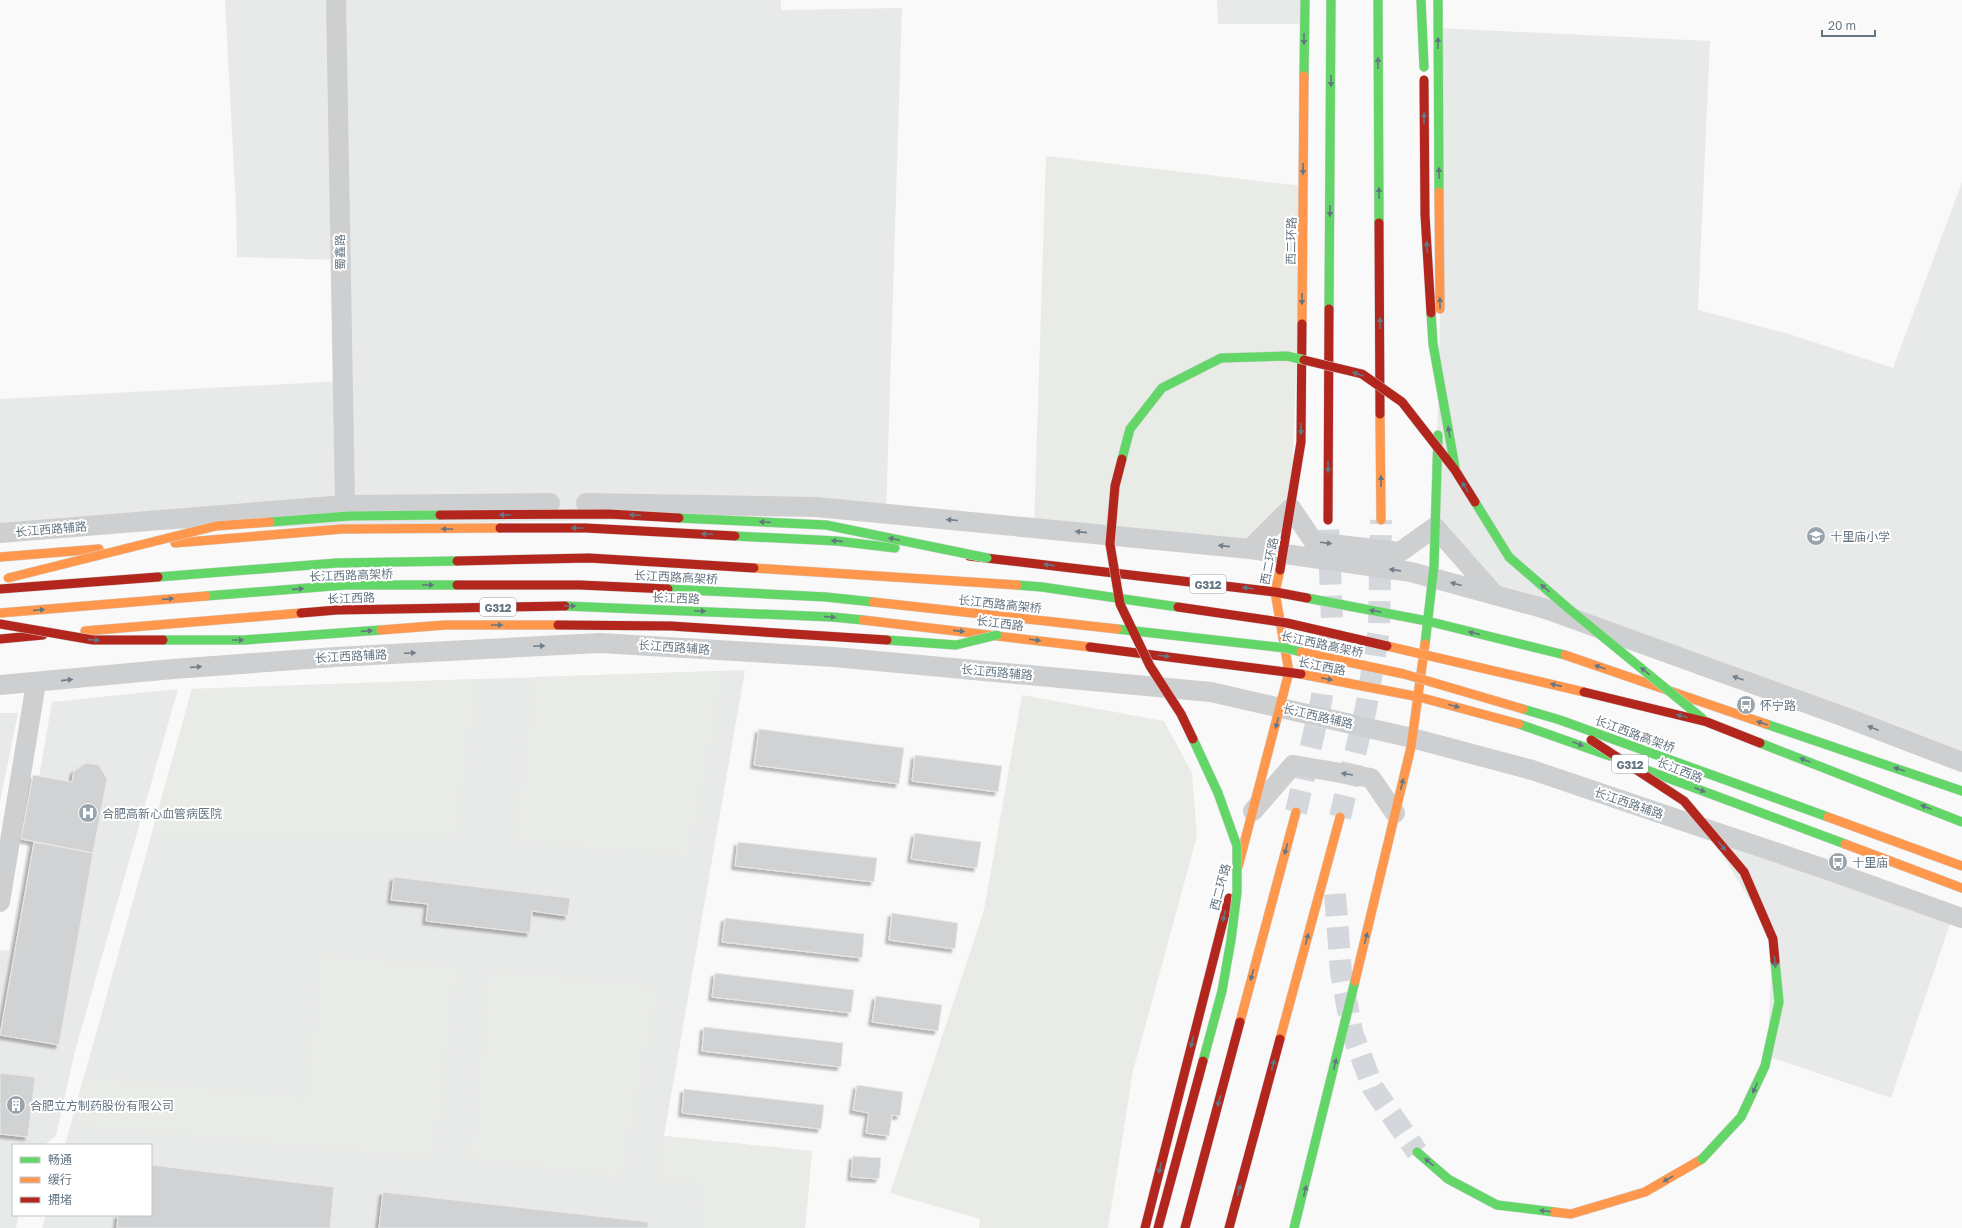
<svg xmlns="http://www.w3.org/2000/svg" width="1962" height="1228" font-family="'Golos Text','Noto Sans SC',sans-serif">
  <defs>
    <filter id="shadow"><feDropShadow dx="-3.5" dy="3.5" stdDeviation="1" flood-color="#0004"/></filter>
  </defs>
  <rect width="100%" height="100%" fill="#f9f9f9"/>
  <!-- built -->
  <path fill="#e8e9e9" d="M225,0H781V10L902,8L886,514L0,533V399L343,381L340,260L237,257L236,208Z
    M1217,0H1305L1304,24H1218Z
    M1438,28L1710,41L1698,310L1786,333L1893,368L1962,182V762L1494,594L1435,527L1440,316Z
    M745,670L664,1136L812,1151L805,1228H42L46,1215H151V1145H65L192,689Z
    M178,689L75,1051L56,1136L44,1145H13V1215H19L16,1228H0V950L9,951L52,702Z
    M0,713H18L0,802Z
    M1707,829L1953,915L1891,1098L1767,1056L1773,939Z"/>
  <!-- green -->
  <path fill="#e8ebe6" d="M1046,156L1303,186L1291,508L1250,549L1034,528Z
    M725,671L690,857L512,841L536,677Z
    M478,679L456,839H150L192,689Z
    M1022,695L1164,721L1192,773L1197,836L1133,1071L1108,1228H979L980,1219L890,1193L984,910Z
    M320,954L458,967L435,1159L71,1125L84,1077L305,1097Z
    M489,970L660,986L622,1177L470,1159Z
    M664,1136L812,1151L805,1228H697L700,1185L655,1179Z"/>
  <!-- building -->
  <path fill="#d0d2d3" stroke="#e8e8e8" filter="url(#shadow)" d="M759,729L904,748L899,784L754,765Z
    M915,755L1002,766L998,792L912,781Z
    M86,763L99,765L107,779L93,853L21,839L33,775L72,782L74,771Z
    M915,833L981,842L977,868L911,859Z
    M34,842L93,853L59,1045L0,1035Z
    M738,842L877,858L874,882L735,866Z
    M394,877L570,898L568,916L532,911L530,933L426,921L428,904L391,900Z
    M892,913L958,923L955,949L889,940Z
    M725,918L864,934L862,958L722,942Z
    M715,973L854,990L851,1013L712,997Z
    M876,996L942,1005L938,1031L872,1022Z
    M704,1027L843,1043L841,1067L702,1051Z
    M0,1073L35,1077L28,1137L0,1134Z
    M857,1085L903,1092L900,1116L892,1115L889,1136L866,1133L869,1113L853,1110Z
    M684,1089L824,1105L821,1129L682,1113Z
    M853,1156L881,1158L879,1179L851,1177Z
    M151,1165L334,1187L330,1228H117L118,1215H151Z
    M383,1192L648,1222V1228H379Z"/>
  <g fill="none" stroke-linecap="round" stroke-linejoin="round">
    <!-- highway-tunnel -->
    <path stroke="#d4d8dc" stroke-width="22" stroke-dasharray="22 11" stroke-linecap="butt" d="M1296,812L1321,702L1332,622L1328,520
      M1340,817L1366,708L1379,630L1381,520
      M1335,894L1341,972L1352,1032L1373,1088L1417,1152"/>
    <!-- fast casing -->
    <g stroke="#d5d6d6" stroke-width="10">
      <path id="fast" d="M1378,0L1379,223
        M1421,0L1424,67
        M1438,0L1439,192
        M1304,76L1305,0
        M1329,309L1331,0
        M735,536L837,541L895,548
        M1307,598L1427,621L1565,655
        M565,606L832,617L863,620
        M1425,644L1434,566L1438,435
        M1519,724L1610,756
        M1766,724L1962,791
        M1641,768L1845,844
        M1417,1152L1448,1179L1497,1205L1554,1212
        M1294,1228L1355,981"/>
    </g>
    <!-- slow casing -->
    <g stroke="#d5d6d6" stroke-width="10">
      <path id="slow" d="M1439,192L1440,309
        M1302,324L1304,76
        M1380,414L1381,520
        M175,543L342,529L500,528
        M0,557L99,549
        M863,620L1090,647
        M85,631L301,613
        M1565,655L1766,724
        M1301,674L1419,697L1519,724
        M1845,844L1962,888
        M1238,867L1289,672L1275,592L1280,570
        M1355,981L1411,747L1425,644
        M1240,1022L1296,812
        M1280,1039L1340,817
        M1554,1212L1571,1214L1645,1192L1702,1159"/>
    </g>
    <!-- jam casing -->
    <g stroke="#d5d6d6" stroke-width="10">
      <path id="jam" d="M1379,223L1380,414
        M1328,520L1329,309
        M500,528H586L735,536
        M969,556L1275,592L1307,598
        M1280,570L1301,442L1302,324
        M301,613L337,610L565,606
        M0,639L43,635
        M1090,647L1301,674
        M1145,1228L1229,898
        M1185,1228L1240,1022
        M1229,1228L1280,1039"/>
    </g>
    <!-- street -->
    <path stroke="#cecfd0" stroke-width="20" d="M336,0L345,505
      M586,503L816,507L1250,549L1411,572L1546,609L1850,719L1962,762
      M0,533L345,505L550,503
      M1250,549L1291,508L1314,542L1400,552L1435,527L1494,594
      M0,685L173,669L335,657L600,643L834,657L1211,692L1412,738L1532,770L1828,870L1962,918
      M1253,811L1293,765L1371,778L1395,813
      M0,902L36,683"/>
    <!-- fast -->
    <use href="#fast" stroke="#63d668" stroke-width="9"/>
    <!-- slow -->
    <use href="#slow" stroke="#ff974d" stroke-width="9"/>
    <!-- jam -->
    <use href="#jam" stroke="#b3261e" stroke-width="9"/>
    <!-- fast-bridge casing -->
    <g stroke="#d5d6d6" stroke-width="10" stroke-linecap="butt">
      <path id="fast-bridge" d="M1431,313L1433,344L1455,467
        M1122,459L1130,429L1162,388L1221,358L1287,356L1304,360
        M1475,502L1509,557L1569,609L1703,719
        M679,518L826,525L987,558
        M270,522L349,516L440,515
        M158,577L337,563L457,561
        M1017,585L1042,587L1178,607
        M668,589L826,597L873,602
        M206,596L345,585H457
        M1117,629L1285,648L1301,652
        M163,640H244L381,630
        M887,640L956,645L997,635
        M1523,709L1560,720L1828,817
        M1193,739L1218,793L1237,846V892L1231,940L1222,991L1203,1061
        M1760,743L1962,822
        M1702,1159L1741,1117L1765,1066L1779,1002L1775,961"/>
    </g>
    <!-- slow-bridge casing -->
    <g stroke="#d5d6d6" stroke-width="10" stroke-linecap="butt">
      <path id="slow-bridge" d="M754,568L1017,585
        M8,578L216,526L270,522
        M873,602L1117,629
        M0,613L206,596
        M381,630L445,625H558
        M1387,646L1584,692
        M1301,652L1404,674L1523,709
        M1828,817L1962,866"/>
    </g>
    <!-- jam-bridge casing -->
    <g stroke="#d5d6d6" stroke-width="10" stroke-linecap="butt">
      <path id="jam-bridge" d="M1424,80L1425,215L1431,313
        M1304,360L1362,374L1402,402L1455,470L1475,502
        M1122,459L1115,486L1110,544L1120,604L1150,666L1181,714L1193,739
        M440,515L609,514L679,518
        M457,561L589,558L754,568
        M457,585H580L668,589
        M0,589L158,577
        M1178,607L1287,623L1387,646
        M0,624L93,640H163
        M558,625L671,626L887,640
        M1584,692L1707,722L1760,743
        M1591,740L1684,801L1744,872L1773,939L1775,961
        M1158,1228L1203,1061"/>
    </g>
    <!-- fast-bridge -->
    <use href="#fast-bridge" stroke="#63d668" stroke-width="9"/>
    <!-- slow-bridge -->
    <use href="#slow-bridge" stroke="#ff974d" stroke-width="9"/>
    <!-- jam-bridge -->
    <use href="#jam-bridge" stroke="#b3261e" stroke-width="9"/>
  </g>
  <!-- one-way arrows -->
  <defs><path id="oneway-solid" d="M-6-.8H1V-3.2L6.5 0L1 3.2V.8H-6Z"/></defs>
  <g fill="#657683">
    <use href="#oneway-solid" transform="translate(1304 39) rotate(90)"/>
    <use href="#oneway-solid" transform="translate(1438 43) rotate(-89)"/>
    <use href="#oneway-solid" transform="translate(1378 63) rotate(-90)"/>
    <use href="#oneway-solid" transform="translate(1331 81) rotate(90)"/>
    <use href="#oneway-solid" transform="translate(1424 118) rotate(-90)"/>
    <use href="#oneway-solid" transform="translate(1303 169) rotate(90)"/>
    <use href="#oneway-solid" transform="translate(1439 173) rotate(-91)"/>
    <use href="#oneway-solid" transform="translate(1379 193) rotate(-90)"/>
    <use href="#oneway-solid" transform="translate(1330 211) rotate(90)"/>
    <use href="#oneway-solid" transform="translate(1427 247) rotate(-94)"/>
    <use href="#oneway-solid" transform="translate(1302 299) rotate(91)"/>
    <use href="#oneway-solid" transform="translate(1440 303) rotate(-91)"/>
    <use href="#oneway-solid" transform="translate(1380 323) rotate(-90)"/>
    <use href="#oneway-solid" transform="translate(1358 374) rotate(-161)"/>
    <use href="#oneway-solid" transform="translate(1301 429) rotate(91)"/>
    <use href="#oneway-solid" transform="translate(1449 432) rotate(-100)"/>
    <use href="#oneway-solid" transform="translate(1328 467) rotate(90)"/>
    <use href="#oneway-solid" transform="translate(1381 481) rotate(-90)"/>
    <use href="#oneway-solid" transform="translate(1465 487) rotate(-122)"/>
    <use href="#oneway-solid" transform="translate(505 515) rotate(180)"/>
    <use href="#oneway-solid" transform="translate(635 515) rotate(-177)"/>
    <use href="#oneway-solid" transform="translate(765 522) rotate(-177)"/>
    <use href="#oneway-solid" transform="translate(577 528) rotate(180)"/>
    <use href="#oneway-solid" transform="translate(447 529) rotate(180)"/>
    <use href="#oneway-solid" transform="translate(707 534) rotate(-177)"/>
    <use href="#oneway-solid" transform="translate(894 539) rotate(-168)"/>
    <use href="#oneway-solid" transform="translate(837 541) rotate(-175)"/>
    <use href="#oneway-solid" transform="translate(1049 565) rotate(-173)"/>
    <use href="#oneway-solid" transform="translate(428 585)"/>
    <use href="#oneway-solid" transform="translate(1248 588) rotate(-173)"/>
    <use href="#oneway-solid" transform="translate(1545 588) rotate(-139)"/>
    <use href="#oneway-solid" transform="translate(298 589) rotate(-4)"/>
    <use href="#oneway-solid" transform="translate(168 599) rotate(-4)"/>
    <use href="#oneway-solid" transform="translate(570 606)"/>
    <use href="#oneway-solid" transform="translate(39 610) rotate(-4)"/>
    <use href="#oneway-solid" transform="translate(700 611) rotate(2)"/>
    <use href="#oneway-solid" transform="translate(1375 611) rotate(-169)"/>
    <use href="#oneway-solid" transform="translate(830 617) rotate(4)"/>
    <use href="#oneway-solid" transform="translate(497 625)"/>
    <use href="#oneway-solid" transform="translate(367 631) rotate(-4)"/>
    <use href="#oneway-solid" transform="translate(959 631) rotate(6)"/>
    <use href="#oneway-solid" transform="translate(1474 633) rotate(-167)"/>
    <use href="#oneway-solid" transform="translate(94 640) rotate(5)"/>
    <use href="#oneway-solid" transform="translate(238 640)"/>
    <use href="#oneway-solid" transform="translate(1035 640) rotate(7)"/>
    <use href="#oneway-solid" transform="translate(1164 656) rotate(7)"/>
    <use href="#oneway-solid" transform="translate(1600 667) rotate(-161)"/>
    <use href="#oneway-solid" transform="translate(1645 671) rotate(-141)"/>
    <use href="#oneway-solid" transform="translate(1327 679) rotate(11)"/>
    <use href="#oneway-solid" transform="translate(1556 685) rotate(-167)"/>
    <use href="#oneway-solid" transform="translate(1454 706) rotate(15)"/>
    <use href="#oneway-solid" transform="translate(1682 716) rotate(-166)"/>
    <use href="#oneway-solid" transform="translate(1277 723) rotate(105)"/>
    <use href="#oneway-solid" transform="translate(1762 723) rotate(-161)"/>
    <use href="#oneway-solid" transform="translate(1578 744) rotate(21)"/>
    <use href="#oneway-solid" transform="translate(1805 760) rotate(-159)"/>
    <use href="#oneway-solid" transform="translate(1899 769) rotate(-161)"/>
    <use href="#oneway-solid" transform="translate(1402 784) rotate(-77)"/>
    <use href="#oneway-solid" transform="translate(1700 790) rotate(21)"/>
    <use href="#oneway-solid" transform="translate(1926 807) rotate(-159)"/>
    <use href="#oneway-solid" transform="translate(1722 846) rotate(50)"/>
    <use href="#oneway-solid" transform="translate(1286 849) rotate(105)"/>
    <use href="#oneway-solid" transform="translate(1224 916) rotate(104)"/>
    <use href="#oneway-solid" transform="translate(1366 938) rotate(-76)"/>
    <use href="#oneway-solid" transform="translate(1307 939) rotate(-75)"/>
    <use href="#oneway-solid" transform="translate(1775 962) rotate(84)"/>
    <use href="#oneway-solid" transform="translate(1252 975) rotate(105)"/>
    <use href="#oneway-solid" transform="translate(1192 1042) rotate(104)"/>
    <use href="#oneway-solid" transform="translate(1335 1064) rotate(-76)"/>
    <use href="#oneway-solid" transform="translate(1273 1065) rotate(-75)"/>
    <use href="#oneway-solid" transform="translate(1755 1088) rotate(114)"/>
    <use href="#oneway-solid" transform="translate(1219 1101) rotate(105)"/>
    <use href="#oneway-solid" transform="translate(1429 1162) rotate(-139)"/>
    <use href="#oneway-solid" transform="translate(1160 1168) rotate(104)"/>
    <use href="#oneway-solid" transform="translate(1668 1179) rotate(150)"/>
    <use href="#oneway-solid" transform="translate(1239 1190) rotate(-75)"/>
    <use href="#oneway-solid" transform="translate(1305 1191) rotate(-76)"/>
    <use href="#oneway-solid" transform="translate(1545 1211) rotate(-173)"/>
  </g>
  <g fill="#707f8b">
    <use href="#oneway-solid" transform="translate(952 520) rotate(-175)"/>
    <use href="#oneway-solid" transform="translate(1081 532) rotate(-174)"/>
    <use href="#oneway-solid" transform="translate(1326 543) rotate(7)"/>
    <use href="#oneway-solid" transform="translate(1224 546) rotate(-174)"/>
    <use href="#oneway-solid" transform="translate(1395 570) rotate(-172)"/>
    <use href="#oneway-solid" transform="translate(1456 584) rotate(-165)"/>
    <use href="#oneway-solid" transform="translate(539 646) rotate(-3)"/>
    <use href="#oneway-solid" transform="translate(410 653) rotate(-3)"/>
    <use href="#oneway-solid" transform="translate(196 667) rotate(-4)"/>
    <use href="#oneway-solid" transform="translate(1738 678) rotate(-160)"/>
    <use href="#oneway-solid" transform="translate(67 680) rotate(-6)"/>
    <use href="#oneway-solid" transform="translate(1873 728) rotate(-159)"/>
    <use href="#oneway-solid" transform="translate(1347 774) rotate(-171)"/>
  </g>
  <!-- icons -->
  <defs>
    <g id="school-disc" transform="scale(1)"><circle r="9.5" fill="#99a4ac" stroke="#fff"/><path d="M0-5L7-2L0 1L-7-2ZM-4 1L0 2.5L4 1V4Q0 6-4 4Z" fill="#fff"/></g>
    <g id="bus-disc" transform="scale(1)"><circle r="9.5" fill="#99a4ac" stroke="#fff"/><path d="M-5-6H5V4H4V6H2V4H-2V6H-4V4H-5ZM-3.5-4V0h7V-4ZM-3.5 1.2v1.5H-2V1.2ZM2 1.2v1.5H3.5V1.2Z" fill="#fff"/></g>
    <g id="hospital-disc" transform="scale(1)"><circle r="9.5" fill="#99a4ac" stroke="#fff"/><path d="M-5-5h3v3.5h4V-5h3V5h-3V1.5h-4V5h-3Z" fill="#fff"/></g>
    <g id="building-disc" transform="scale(1)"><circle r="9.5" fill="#99a4ac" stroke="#fff"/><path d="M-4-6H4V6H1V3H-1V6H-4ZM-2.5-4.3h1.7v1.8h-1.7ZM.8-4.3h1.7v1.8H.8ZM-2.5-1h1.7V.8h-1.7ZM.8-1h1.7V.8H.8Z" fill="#fff"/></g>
  </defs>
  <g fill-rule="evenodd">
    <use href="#school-disc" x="1816" y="536"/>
    <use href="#bus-disc" x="1746" y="705"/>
    <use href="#hospital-disc" x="88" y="813"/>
    <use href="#bus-disc" x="1838" y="862"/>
    <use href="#building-disc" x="16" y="1105"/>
  </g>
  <g text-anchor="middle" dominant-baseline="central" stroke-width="4" stroke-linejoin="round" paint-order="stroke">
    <!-- shield labels -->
    <g fill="#fff" stroke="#939fa8" stroke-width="1">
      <rect x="1190" y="575" width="36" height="18" rx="3"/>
      <rect x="480" y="598" width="36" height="18" rx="3"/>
      <rect x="1612" y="755" width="36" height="18" rx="3"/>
    </g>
    <g font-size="11" font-weight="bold" fill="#657683">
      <text x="1208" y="584">G312</text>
      <text x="498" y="607">G312</text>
      <text x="1630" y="764">G312</text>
    </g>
    <!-- street labels -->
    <g font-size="12" fill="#657683" stroke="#fff">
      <text transform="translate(1291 241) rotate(-89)">西二环路</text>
      <text transform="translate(340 252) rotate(-91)">蜀鑫路</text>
      <text transform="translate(51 529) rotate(-5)">长江西路辅路</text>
      <text transform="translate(1269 561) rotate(-79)">西二环路</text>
      <text transform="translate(351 575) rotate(-2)">长江西路高架桥</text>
      <text transform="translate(676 577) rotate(3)">长江西路高架桥</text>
      <text transform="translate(351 598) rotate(-2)">长江西路</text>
      <text transform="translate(676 598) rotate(2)">长江西路</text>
      <text transform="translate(1000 604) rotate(6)">长江西路高架桥</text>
      <text transform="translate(1000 623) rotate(7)">长江西路</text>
      <text transform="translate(1322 644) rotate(12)">长江西路高架桥</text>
      <text transform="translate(674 647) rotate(4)">长江西路辅路</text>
      <text transform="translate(351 656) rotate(-3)">长江西路辅路</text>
      <text transform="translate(1322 666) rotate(11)">长江西路</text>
      <text transform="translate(997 672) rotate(5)">长江西路辅路</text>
      <text transform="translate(1318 716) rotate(13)">长江西路辅路</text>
      <text transform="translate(1635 734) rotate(20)">长江西路高架桥</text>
      <text transform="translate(1680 770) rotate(21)">长江西路</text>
      <text transform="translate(1629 803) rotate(19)">长江西路辅路</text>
      <text transform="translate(1220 887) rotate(-75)">西二环路</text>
    </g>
    <!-- poi labels -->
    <g font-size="12" fill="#657683" stroke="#fff" text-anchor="start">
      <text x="1830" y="536">十里庙小学</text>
      <text x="1760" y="705">怀宁路</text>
      <text x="102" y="813">合肥高新心血管病医院</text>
      <text x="1852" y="862">十里庙</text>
      <text x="30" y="1105">合肥立方制药股份有限公司</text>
    </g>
  </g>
  <!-- legend -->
  <rect x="12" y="1144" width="140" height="72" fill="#ffffff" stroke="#c1c8cd"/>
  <rect x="20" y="1157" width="20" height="6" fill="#63d668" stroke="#c1c8cd"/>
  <text x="48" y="1164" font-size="12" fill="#657683">畅通</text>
  <rect x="20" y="1177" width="20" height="6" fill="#ff974d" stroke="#c1c8cd"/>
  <text x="48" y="1184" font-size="12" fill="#657683">缓行</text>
  <rect x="20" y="1197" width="20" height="6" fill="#b3261e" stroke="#c1c8cd"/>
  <text x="48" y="1204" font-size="12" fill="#657683">拥堵</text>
  <!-- scale -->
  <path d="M1822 30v6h53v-6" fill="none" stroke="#657683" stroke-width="2"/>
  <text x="1828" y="30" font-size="12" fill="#657683" stroke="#ffffff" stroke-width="3" paint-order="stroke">20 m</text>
</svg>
